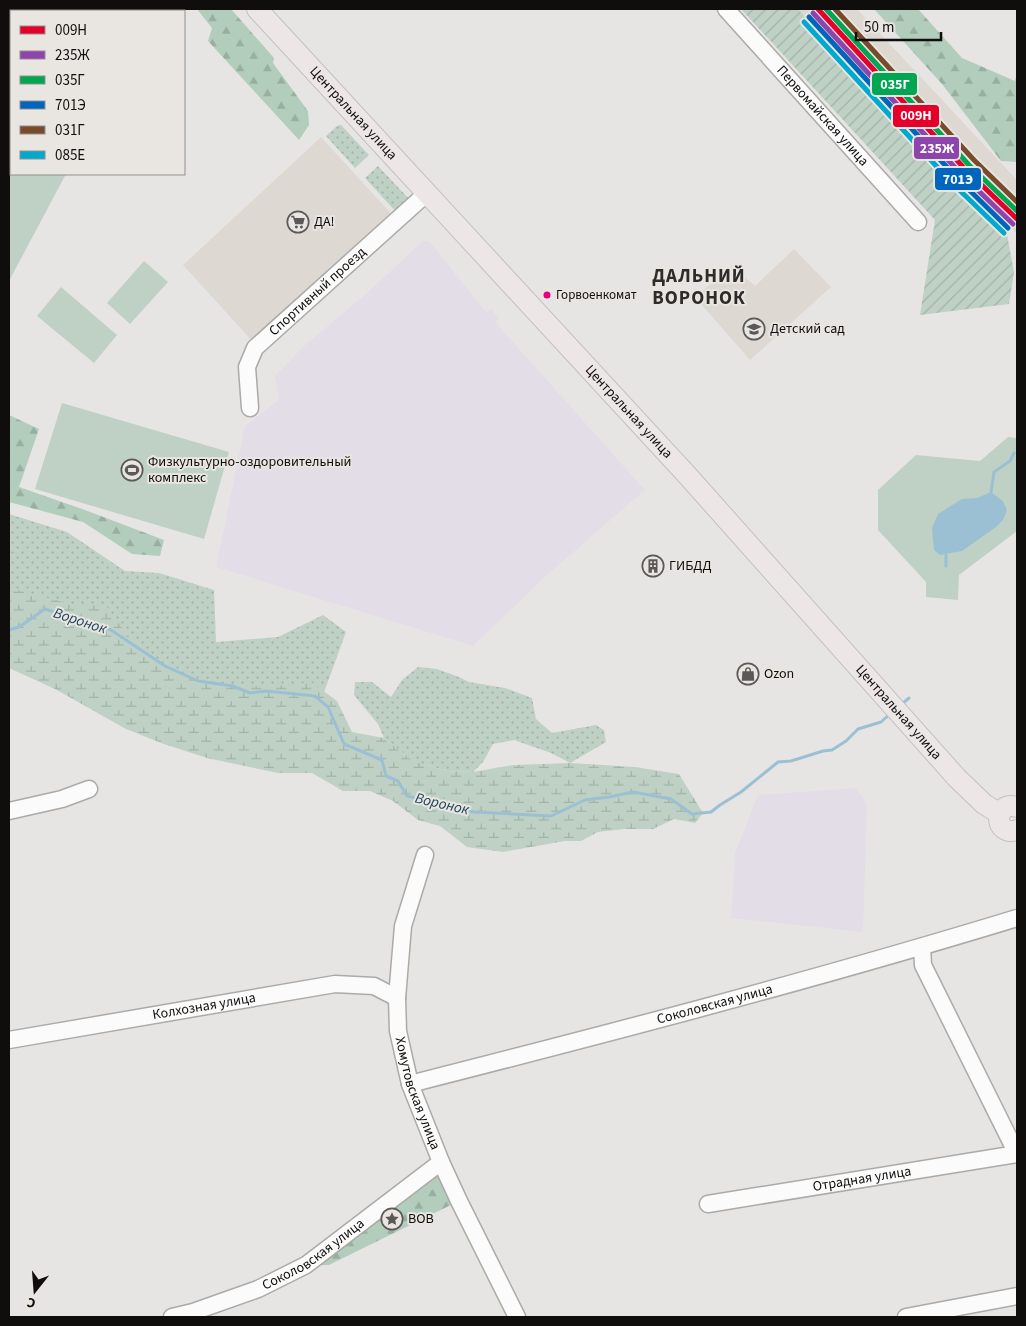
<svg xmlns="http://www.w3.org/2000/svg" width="1026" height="1326" font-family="'Source Sans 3',sans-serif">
  <defs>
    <pattern id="grass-dots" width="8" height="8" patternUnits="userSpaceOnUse" patternTransform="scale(1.25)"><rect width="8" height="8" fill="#bed1c4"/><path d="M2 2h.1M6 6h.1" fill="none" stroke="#a2b2a7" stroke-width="1.8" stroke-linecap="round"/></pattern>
    <pattern id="forest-firs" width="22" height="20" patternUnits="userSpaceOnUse" patternTransform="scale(1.25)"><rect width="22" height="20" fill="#b2cdbc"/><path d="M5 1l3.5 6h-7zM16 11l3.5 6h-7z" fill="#98afa0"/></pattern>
    <pattern id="wetland-marsh" width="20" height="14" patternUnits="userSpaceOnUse" patternTransform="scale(1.25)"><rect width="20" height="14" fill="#bed1c4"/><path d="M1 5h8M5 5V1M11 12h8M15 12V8" fill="none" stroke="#a2b2a7"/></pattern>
    <pattern id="garden-furrows" width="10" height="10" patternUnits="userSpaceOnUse" patternTransform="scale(1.25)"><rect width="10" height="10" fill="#bed1c4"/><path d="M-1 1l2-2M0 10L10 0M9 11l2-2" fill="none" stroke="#a2b2a7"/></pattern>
  </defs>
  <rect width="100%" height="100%" fill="#e7e5e3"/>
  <!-- built -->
  <path fill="#ddd8d2" d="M798,9H857L1017,180V234L946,167L844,61Z
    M321,137L396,219L254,343L183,265Z
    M794,249L831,287L750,360L695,297L732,266L755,286Z"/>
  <!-- industrial -->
  <path fill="#e3dde8" d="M423,241H429L486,312L491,309L499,318L495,322L645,490L547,575L473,646L216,567L245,426L279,400L275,376L304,346L368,292Z
    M856,788L867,804L863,932L731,918L735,853L758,795Z"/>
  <!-- grass -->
  <path fill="url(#grass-dots)" d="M341,125L369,155L355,168L326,136L337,126Z
    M378,166L410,200L398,214L365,178Z
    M9,514L67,532L125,571L159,573L214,590L216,642L278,637L323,615L346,632L323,695L9,663Z
    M418,667L437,669L459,677L469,682L505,688L532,698L536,719L552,733L596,725L604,730L606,742L570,763L551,753L514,740L493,744L483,762L473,772L447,771L413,761L384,738L378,724L354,695L355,682H372L391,697L402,680Z"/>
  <!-- forest -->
  <path fill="url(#forest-firs)" d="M197,9H231L274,58L273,63L308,111L309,125L299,140L208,41L212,28Z
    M874,9H918L962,58L1015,81L1017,73V162L1001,161L942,84Z
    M9,415L39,429L19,487L85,510L164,540L160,556L132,554L83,522L9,502Z
    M441,1162L459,1201L329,1265H306Z"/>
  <!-- wetland -->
  <path fill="url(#wetland-marsh)" d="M18,590L78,606L105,604C116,619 127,636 140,649C145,653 151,657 156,660C203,692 257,689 311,682L337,701L352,732L384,738L413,761L447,771L473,772L513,765L570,763L635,767L679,774L703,813L695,823L674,819L653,829H624L598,832L581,841H565L503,852L467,847L440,826L418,820L393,801L370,791H343L312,773H278L207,758L164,744L126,729L55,689L9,668V593Z"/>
  <!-- park -->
  <path fill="#bed1c4" d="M9,95L11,96V174H66L9,281Z
    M144,261L168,282L130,324L107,303Z
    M61,287L117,335L94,363L37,316Z
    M62,403L229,452L204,539L35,489Z
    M1008,437L1017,438V531L959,575L958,600L926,597V582L878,530V490L916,455L980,461Z"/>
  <!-- garden -->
  <path fill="url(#garden-furrows)" d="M741,9H798L844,61L946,167L1005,223L1014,272L1009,304L920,315L935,220Z"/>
  <!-- water -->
  <path fill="#9bc0d3" d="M991,492L1003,501L1007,510L1003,520L996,527L962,551L940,555L934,550L932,528L938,514L962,499L977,498Z"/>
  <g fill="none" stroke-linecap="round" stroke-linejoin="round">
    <!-- stream -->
    <path stroke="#9bc0d3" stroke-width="3" d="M991,492L994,472L1010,461L1014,453
      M946,566V555
      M9,630L19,627L45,609L111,630L165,666L198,681L233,686L250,693L266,691L315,696L328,707L344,744L382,760L386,776L398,781L407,796L474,812L551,816L585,800L609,797L633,792L671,799L692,814L711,812L720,805L741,792L778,762L791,761L823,751L832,750L846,741L858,729L881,722L891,713
      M902,704L909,698"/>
    <!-- minor casing -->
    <g stroke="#acaaa8" stroke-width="19">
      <g id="minor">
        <path id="s1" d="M726,9L918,222"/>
        <path id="s2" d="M250,408L247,367L255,348L427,193"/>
        <path d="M9,811L62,799L89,789"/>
        <path id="s3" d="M425,855L403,926L397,998L398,1031L410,1084L441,1162L459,1201L517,1317"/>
        <path d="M922,947L923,965L1017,1154"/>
        <path id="s4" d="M9,1040L335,984L374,986L397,998"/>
        <path id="s5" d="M410,1084C614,1032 817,979 1017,918"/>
        <path id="s6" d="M708,1204L1017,1154"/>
        <path id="s7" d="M172,1317L193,1312L258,1289L306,1265L441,1162"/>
        <path d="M906,1317L1017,1296"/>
      </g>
    </g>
    <!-- major casing -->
    <g stroke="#c2c1bf" stroke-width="22">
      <g id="major">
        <path id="s8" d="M257,9L687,475L957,778L984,804L1000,814"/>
        <path d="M1017,807C993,800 993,837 1017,830"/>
      </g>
    </g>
    <!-- minor -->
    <use href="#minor" stroke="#fbfbfb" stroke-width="16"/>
    <!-- major -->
    <use href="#major" stroke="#ede6e7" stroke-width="20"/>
    <!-- rail-1 casing -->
    <g stroke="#e9e5e1" stroke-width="9">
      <path id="rail-1" d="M818,9L965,169L1017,219"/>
    </g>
    <!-- rail-2 casing -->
    <g stroke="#e9e5e1" stroke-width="9">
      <path id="rail-2" d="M813,13L960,173L1013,224"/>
    </g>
    <!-- rail-3 casing -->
    <g stroke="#e9e5e1" stroke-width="9">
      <path id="rail-3" d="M826,9L969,165L1017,211"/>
    </g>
    <!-- rail-4 casing -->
    <g stroke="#e9e5e1" stroke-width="9">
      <path id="rail-4" d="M809,17L956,177L1008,228"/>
    </g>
    <!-- rail-5 casing -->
    <g stroke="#e9e5e1" stroke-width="9">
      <path id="rail-5" d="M835,9L974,160L1017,202"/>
    </g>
    <!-- rail-6 casing -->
    <g stroke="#e9e5e1" stroke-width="9">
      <path id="rail-6" d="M804,22L951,182L1004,233"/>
    </g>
    <!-- rail-1 -->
    <use href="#rail-1" stroke="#e4002b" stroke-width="5"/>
    <!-- rail-2 -->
    <use href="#rail-2" stroke="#8e44ad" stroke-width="5"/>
    <!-- rail-3 -->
    <use href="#rail-3" stroke="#00a651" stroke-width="5"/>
    <!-- rail-4 -->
    <use href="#rail-4" stroke="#0065bd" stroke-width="5"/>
    <!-- rail-5 -->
    <use href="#rail-5" stroke="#7a4b2a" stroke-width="5"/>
    <!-- rail-6 -->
    <use href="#rail-6" stroke="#00a9ce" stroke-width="5"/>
  </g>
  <!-- icons -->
  <defs>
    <g id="supermarket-ring" transform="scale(1.125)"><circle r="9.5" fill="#e9e5e1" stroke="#5b5957" stroke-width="1.5"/><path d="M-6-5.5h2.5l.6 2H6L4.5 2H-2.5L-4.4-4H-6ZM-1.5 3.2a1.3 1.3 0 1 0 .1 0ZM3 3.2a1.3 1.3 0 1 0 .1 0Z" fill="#5b5957"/></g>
    <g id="school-ring" transform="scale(1.125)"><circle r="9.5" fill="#e9e5e1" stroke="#5b5957" stroke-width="1.5"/><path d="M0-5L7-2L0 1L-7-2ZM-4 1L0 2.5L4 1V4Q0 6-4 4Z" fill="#5b5957"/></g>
    <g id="stadium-ring" transform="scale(1.125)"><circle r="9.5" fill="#e9e5e1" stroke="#5b5957" stroke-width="1.5"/><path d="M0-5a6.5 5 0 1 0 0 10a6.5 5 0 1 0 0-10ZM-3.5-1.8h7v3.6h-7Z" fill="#5b5957"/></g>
    <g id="building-ring" transform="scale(1.125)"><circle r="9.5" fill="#e9e5e1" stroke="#5b5957" stroke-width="1.5"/><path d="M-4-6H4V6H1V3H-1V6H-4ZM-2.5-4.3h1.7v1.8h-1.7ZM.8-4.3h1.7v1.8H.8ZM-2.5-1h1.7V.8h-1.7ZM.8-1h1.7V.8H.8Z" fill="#5b5957"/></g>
    <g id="shop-ring" transform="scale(1.125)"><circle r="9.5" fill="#e9e5e1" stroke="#5b5957" stroke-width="1.5"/><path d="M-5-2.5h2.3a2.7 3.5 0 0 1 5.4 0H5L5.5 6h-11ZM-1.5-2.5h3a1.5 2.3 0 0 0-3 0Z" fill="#5b5957"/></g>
    <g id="sight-ring" transform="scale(1.125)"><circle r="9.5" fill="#e9e5e1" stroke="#5b5957" stroke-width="1.5"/><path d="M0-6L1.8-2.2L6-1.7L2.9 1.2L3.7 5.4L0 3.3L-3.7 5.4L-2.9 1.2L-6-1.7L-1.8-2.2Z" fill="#5b5957"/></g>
  </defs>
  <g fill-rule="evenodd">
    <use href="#supermarket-ring" x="298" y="222"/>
    <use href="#school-ring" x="754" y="329"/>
    <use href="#stadium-ring" x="132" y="470"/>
    <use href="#building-ring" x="653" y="566"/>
    <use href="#shop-ring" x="748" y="674"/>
    <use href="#sight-ring" x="392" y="1219"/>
  </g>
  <!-- markers -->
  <circle fill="#e5007d" stroke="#e9e5e1" stroke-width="2" cx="547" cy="295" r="4.5"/>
  <g text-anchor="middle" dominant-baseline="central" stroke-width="4" stroke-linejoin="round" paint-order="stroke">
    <!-- bus labels -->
    <g font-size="13" fill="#0f0e0c" stroke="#e9e5e1" text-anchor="start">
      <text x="556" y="295">Горвоенкомат</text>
    </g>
    <!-- street labels -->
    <g font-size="14" fill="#0f0e0c" stroke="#e9e5e1">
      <text stroke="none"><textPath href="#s8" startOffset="142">Центральная улица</textPath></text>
      <text stroke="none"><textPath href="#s1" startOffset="144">Первомайская улица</textPath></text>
      <text stroke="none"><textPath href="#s2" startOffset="146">Спортивный проезд</textPath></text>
      <text stroke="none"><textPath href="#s8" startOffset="548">Центральная улица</textPath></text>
      <text stroke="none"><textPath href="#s8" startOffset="952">Центральная улица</textPath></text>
      <text stroke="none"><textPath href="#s5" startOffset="315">Соколовская улица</textPath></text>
      <text stroke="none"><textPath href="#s4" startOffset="198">Колхозная улица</textPath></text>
      <text stroke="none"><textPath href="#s3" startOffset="245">Хомутовская улица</textPath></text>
      <text stroke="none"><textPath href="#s6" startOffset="156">Отрадная улица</textPath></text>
      <text stroke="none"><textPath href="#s7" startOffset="156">Соколовская улица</textPath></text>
    </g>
    <!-- poi labels -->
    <g font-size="14" fill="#0f0e0c" stroke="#e9e5e1" text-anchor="start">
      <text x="314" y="222">ДА!</text>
      <text x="770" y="329">Детский сад</text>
      <text x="148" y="462">Физкультурно-оздоровительный<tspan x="148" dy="16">комплекс</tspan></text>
      <text x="669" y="566">ГИБДД</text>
      <text x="764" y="674">Ozon</text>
      <text x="408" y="1219">ВОВ</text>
    </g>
    <!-- water labels -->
    <g font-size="15" font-style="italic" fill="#1b465b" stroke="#e9e5e1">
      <text transform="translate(80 621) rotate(18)">Воронок</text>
      <text transform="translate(442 804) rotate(13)">Воронок</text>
    </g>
    <!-- district labels -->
    <g font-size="19" font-weight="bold" letter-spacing="1" fill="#2e2b28" stroke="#e9e5e1">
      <text x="699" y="276">ДАЛЬНИЙ<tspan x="699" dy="22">ВОРОНОК</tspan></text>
    </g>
  </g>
  <g stroke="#e9e5e1" stroke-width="2">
    <rect x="871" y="72" width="47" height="24" rx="5" fill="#00a651"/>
    <rect x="892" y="104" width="48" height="24" rx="5" fill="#e4002b"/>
    <rect x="913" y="136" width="47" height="24" rx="5" fill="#8e44ad"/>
    <rect x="934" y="167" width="48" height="24" rx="5" fill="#0065bd"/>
  </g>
  <g font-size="14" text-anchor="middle" font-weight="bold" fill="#fff">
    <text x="895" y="89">035Г</text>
    <text x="916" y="120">009Н</text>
    <text x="937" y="153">235Ж</text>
    <text x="958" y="184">701Э</text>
  </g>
  <!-- border -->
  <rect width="1026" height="1326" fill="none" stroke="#0f0e0c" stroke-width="20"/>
  <!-- legend -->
  <rect x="10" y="10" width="175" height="165" fill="#e9e5e1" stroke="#928f8c"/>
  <rect x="20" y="26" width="25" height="8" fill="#e4002b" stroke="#928f8c"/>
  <text x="55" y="35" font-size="15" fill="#0f0e0c">009Н</text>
  <rect x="20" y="51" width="25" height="8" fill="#8e44ad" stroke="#928f8c"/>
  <text x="55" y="60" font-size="15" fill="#0f0e0c">235Ж</text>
  <rect x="20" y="76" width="25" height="8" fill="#00a651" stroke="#928f8c"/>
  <text x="55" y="85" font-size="15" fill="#0f0e0c">035Г</text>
  <rect x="20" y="101" width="25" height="8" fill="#0065bd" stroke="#928f8c"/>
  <text x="55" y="110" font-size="15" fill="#0f0e0c">701Э</text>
  <rect x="20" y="126" width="25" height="8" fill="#7a4b2a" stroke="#928f8c"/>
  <text x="55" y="135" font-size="15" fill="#0f0e0c">031Г</text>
  <rect x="20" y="151" width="25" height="8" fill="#00a9ce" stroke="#928f8c"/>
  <text x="55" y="160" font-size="15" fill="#0f0e0c">085Е</text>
  <!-- north arrow -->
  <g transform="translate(35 1291) rotate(197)" stroke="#e9e5e1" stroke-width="4" paint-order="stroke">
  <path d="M0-4L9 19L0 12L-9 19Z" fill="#0f0e0c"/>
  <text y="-8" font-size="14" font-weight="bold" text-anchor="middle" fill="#0f0e0c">С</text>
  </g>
  <!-- scale -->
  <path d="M856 32v8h85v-8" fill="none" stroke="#0f0e0c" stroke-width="2.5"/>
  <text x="864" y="32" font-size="15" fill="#0f0e0c" stroke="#e9e5e1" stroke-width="4" paint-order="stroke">50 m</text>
</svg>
